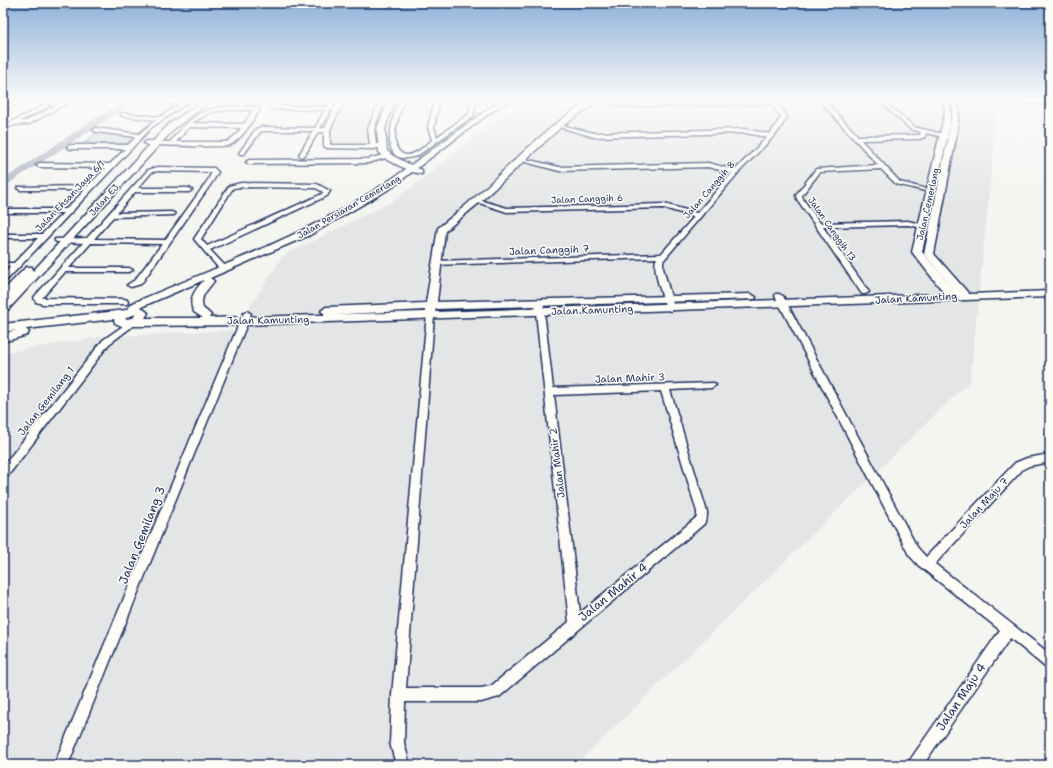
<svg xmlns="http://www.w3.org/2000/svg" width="1053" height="768" font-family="'Shantell Sans',sans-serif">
  <rect width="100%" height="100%" fill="#f4f4f1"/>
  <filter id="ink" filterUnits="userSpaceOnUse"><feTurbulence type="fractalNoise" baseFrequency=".025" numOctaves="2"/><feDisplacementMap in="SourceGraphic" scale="8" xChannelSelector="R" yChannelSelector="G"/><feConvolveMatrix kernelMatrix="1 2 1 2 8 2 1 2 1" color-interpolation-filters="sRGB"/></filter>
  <g filter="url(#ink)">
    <!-- built -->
    <path fill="#e4e5e6" d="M345,99H381L370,129L371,146H330L329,130Z
      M531,99H994L998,105L970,381L576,765H3V353L101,337L235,330L283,256L397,199L500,117Z"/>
    <!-- green -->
    <path fill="#d4d6db" stroke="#78829c" d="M96,133L134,137L126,144L84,143Z"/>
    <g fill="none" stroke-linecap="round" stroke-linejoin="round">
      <!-- river -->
      <path fill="#aab0bf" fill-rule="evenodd" d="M130,99H139L3,187V180L94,119Z"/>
      <!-- street casing -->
      <g stroke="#1b2f5e" stroke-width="3">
        <path id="street" d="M20,99H26L3,111V107Z
          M69,99H75L29,124L14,125L3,130V126L45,105L50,106L20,121H26Z
          M143,99L184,101L187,99H193L152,127L6,281H3V275L10,267H3V263H14L38,238H3V234H42L63,213H3V209H66L85,190H20L17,188L18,187L88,186L106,168L39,167L36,165L39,163L110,164L125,149H70L67,147L70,145H128L136,137L96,132L93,130L96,128L139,134L156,120L123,116L121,115V113L160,117L180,104Z
          M244,99H249L244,107H257L260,109C252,121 243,138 230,145C224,148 159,145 147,145L144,143L147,141L170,142C191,116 205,105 239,107ZM231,110H253L244,124L192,123L211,112ZM189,127L241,128L237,134L227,142H176Z
          M276,99H281L277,106L327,107L331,99H336L332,107H336L340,99H345L330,130V145H370L368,129L380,99H385L374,129L376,144H382L385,146L373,149L327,148L324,146V132H318L305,155L302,157L299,155L313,131H261L244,154H240L239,153L256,129L261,127L315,128L325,110L273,109L271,106ZM330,110H334L325,128H320Z
          M399,99H404C401,111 388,142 400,152C403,155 407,156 412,154C419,152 426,145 432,140L428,127L435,99H440L434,127L437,137L469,114L472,99H477L473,116L417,156C375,169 393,118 399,99Z
          M598,99H607L625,103L770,101L769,99H774L787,117L778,132L738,173L663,261V268L674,308L673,310L670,311L666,308C663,298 651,266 657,258L433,265V261H436L661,254L694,217L664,208L507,212L473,201L476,199L507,208L664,204L697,213L732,173L708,167L559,171L518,160L521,158L559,167L708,163L735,170L767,137L745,133L594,137L556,126V124L594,133L745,129L770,134L781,117L772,104L625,107Z
          M818,99H823L858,136L920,135L921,132L910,129L877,99H882L914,127L955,137L952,139L926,133L925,137L919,139L861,140L900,182L942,193V195L896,184L881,169L820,172L802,195L803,199L820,223L908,221L925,225L926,226L923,228L908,225L823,227L869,292L865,294H862L797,199L796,195L816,169L878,165Z
          M387,154L390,156L389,157L368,163L249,164L246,162L249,160L368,159Z
          M158,167L214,168L218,172L213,181L141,284L131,287L127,285L135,280L162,244L91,243L69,268H129L133,270L129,272H65L42,298L124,299L127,300L128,302L127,304H43L36,302L34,298L35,296L83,243L57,242L55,241V239L87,238L148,170ZM158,171L212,172L208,180L165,240L94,239L113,217L174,215L175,214L172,212L117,213L135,192H189L192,190L189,188H138L152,172Z
          M241,183L317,184L330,191L327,196L210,250L228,269L224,271H221L194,239L229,186ZM241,187L316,188L323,192L322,194L207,246L201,239L233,188Z
          M776,294H779L783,296L917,547L926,557L1015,463L1027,458L1050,454V462L1029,466L1023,469L935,564L1050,654V668L1045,667L1010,638L923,765H908L910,760L1000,630L918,565L909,555L775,296Z
          M539,300L543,303L553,388L714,383L716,385L711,388L670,390L707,512V517L704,524L499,697L481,702H405L404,743L410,765H396L390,743L392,695L427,314L430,313L434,316L406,688H481L491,686L569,622L535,303ZM661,391L697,512V517L580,613L554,395Z
          M247,311L251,314L68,765H54L243,314Z
          M130,321L134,324L133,326L109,344L7,477L3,478V466L103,340Z"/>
      </g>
      <!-- secondary casing -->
      <g stroke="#1b2f5e" stroke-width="3">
        <path id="secondary" d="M206,99H214L175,128L7,311L3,312V303L6,300H3V291L26,267H32L33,271L169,124Z
          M389,99H395L385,129L387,151L393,156L411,165L491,107L505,99H513L495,109L417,168L422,170V174L412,172L391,188L310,235L210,278L214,281C208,290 199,296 203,308L211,315L209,318L425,312V310L326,315L321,311L326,307L426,303L438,228C450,218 462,209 473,199C498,178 572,99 601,99L561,127L479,203L445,231L437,302L751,294L756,297L755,299L436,309L435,312L945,294L912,252L942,125L945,110L942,99H948L951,110L950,125L922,252L958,294L924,254L948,137L953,110L950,99H956L959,110L956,137L934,254L969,294L1050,291V297L244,325L134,326L126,328L115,323L114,319L26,329L29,332L27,335L3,342V334L16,330L3,332V324L126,310L133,303C227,263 324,229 406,169L387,160L379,152L377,129ZM204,280C195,290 187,300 194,312L203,318H145L148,313L141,307ZM136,314L133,318L125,319L127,317Z
          M998,99L1050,101V105L1001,101Z"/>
      </g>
      <!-- street -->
      <use href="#street" fill="#fdfcf7" fill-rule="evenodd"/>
      <!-- secondary -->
      <use href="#secondary" fill="#fdfcf7" fill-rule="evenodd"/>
    </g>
  </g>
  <!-- sky -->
  <linearGradient id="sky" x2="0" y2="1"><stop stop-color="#8fb2d8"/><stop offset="0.48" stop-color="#fafaf9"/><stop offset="1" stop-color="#fafaf9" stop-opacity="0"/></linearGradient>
  <rect width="1053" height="207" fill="url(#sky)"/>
  <g text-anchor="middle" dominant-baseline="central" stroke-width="3" stroke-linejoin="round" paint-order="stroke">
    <!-- far-street labels -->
    <g font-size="9" fill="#1b2f5e" stroke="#fdfcf7">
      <text transform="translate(709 190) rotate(-49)">Jalan Canggih 8</text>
      <text transform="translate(70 196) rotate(-46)">Jalan Ehsan Jaya 6/1</text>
      <text transform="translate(587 199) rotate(-2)">Jalan Canggih 6</text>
      <text transform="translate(104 200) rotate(-48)">Jalan EJ</text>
      <text transform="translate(928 204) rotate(-77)">Jalan Cemerlang</text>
      <text transform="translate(349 207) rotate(-30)">Jalan Persiaran Cemerlang</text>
      <text transform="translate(832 229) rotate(55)">Jalan Canggih 13</text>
    </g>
    <!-- street labels -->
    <g font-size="10" fill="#1b2f5e" stroke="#fdfcf7">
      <text transform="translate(549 250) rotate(-2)">Jalan Canggih 7</text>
      <text transform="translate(916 298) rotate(-3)">Jalan Kamunting</text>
      <text transform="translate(592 310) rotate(-2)">Jalan Kamunting</text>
      <text transform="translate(268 320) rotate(-1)">Jalan Kamunting</text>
      <text transform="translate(630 378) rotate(-2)">Jalan Mahir 3</text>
      <text transform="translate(46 401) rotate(-52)">Jalan Gemilang 1</text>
      <text transform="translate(557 463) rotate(-97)">Jalan Mahir 2</text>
      <text transform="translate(984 503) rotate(-47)">Jalan Maju 7</text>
    </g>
    <!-- near-street labels -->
    <g font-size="12" fill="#1b2f5e" stroke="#fdfcf7">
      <text transform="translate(142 535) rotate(-68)">Jalan Gemilang 3</text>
      <text transform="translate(613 592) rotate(-39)">Jalan Mahir 4</text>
      <text transform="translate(961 697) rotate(-56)">Jalan Maju 4</text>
    </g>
  </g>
  <!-- margin -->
  <rect width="1053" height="768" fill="none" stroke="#fdfcf7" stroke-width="16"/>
  <rect x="8" y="8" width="1037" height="752" fill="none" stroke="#1b2f5e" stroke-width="1.5" filter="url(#ink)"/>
</svg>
